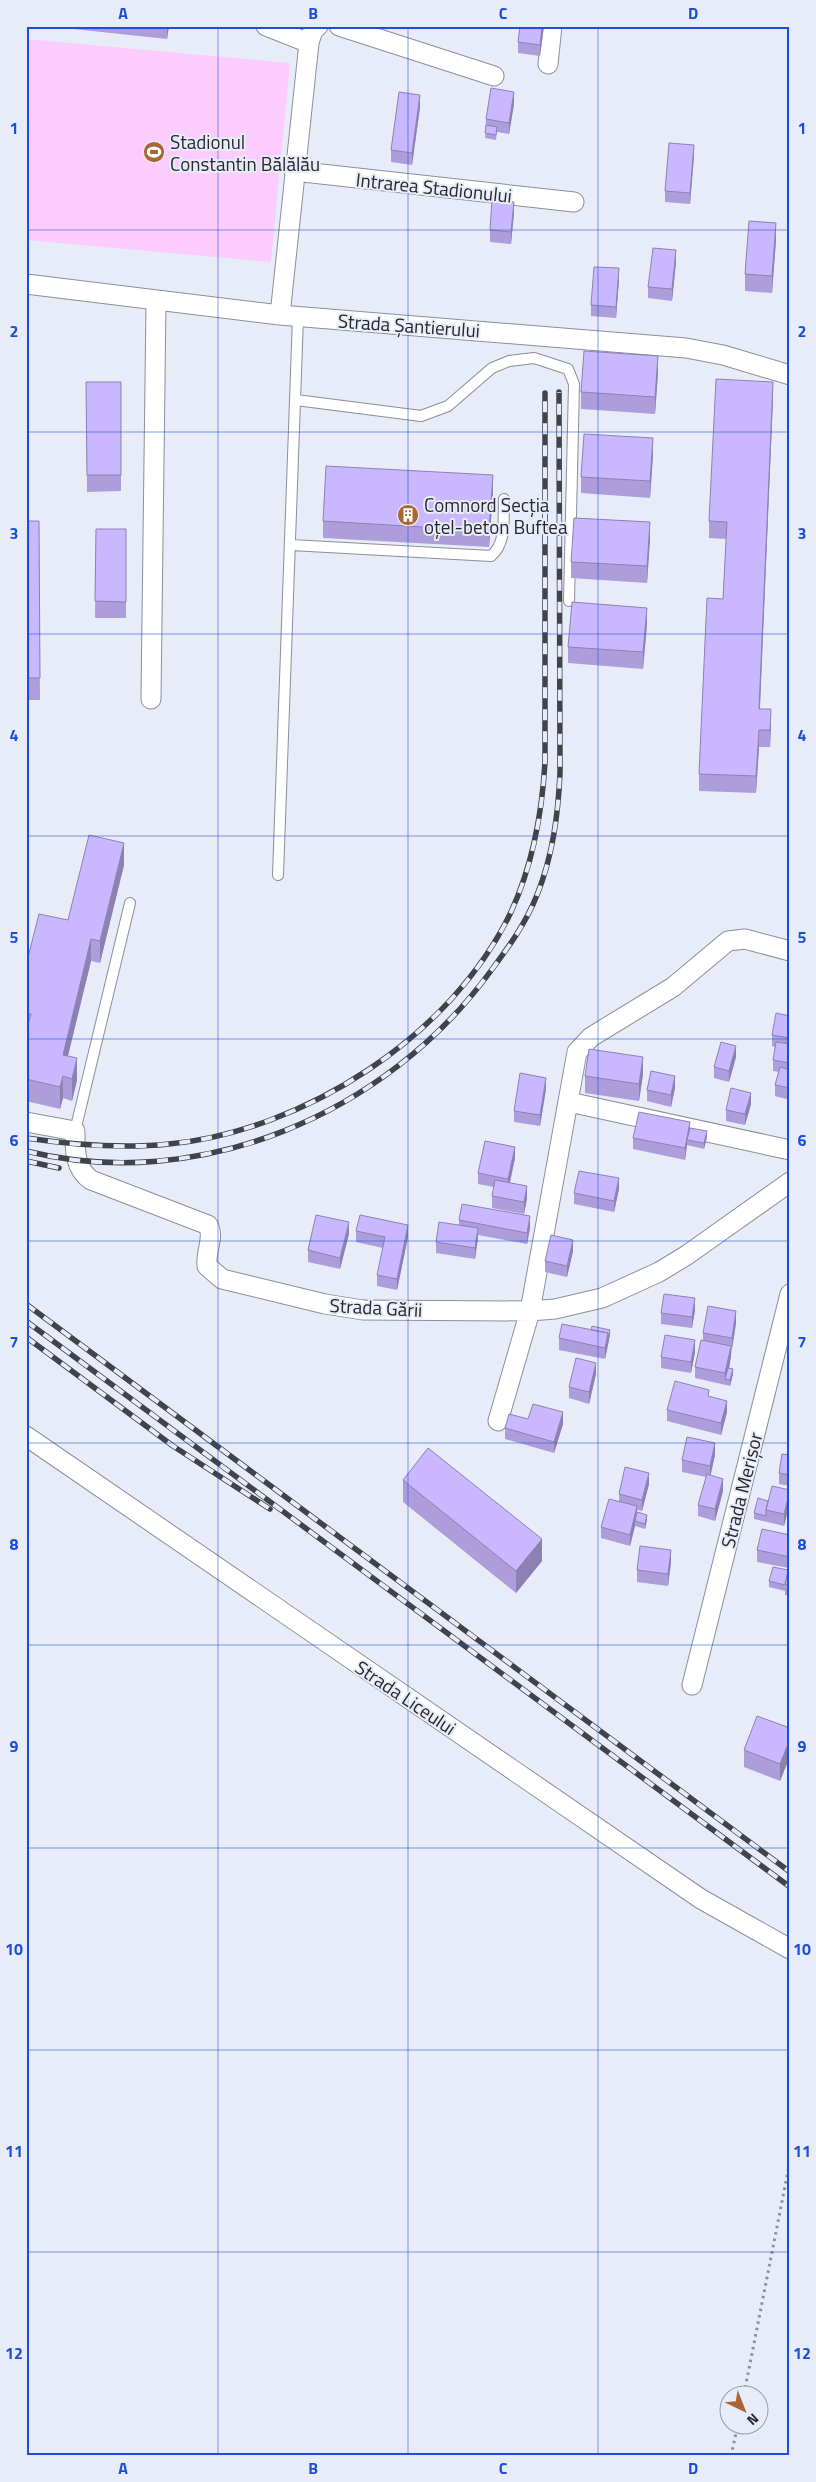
<svg xmlns="http://www.w3.org/2000/svg" width="816" height="2482" font-family="'Titillium Web',sans-serif">
  <rect width="100%" height="100%" fill="#e7ecf8"/>
  <!-- green -->
  <path fill="#fcccfe" d="M26,39L290,63L271,262L26,240Z"/>
  <g fill="none" stroke-linecap="round" stroke-linejoin="round">
    <!-- service casing -->
    <g stroke="#8a8f99" stroke-width="12">
      <path id="service" d="M296,400L421,416L448,406L492,368L509,361L534,358L568,369L574,384L569,601
        M291,545L491,556C507,543 503,519 504,499
        M278,875L298,317
        M75,1131L130,903"/>
    </g>
    <!-- minor casing -->
    <g stroke="#8a8f99" stroke-width="21">
      <path id="minor" d="M266,26L309,43
        M339,26L494,76
        M548,64L552,26
        M294,171L574,202
        M26,284L280,315L686,348L723,355L790,375
        M280,315L309,43L313,30L318,26
        M151,699L156,301
        M569,1102L790,1150
        M26,1122L75,1131C75,1149 74,1168 91,1180L208,1225C215,1237 205,1252 207,1266L222,1279L325,1304L363,1310L530,1311L555,1309L602,1298L659,1272L687,1255L790,1182
        M498,1421L530,1311L577,1052L591,1037L673,987L728,941L745,939L790,951
        M26,1436L701,1899L790,1949
        M692,1685L790,1294"/>
    </g>
    <!-- path -->
    <path stroke="#8c9098" stroke-width="3" stroke-dasharray="2.5 4" stroke-linecap="butt" d="M744,2394L790,2161
      M731,2456L738,2424"/>
    <!-- service -->
    <use href="#service" stroke="#fff" stroke-width="10"/>
    <!-- minor -->
    <use href="#minor" stroke="#fff" stroke-width="19"/>
    <!-- rail casing -->
    <g stroke="#414348" stroke-width="5.5">
      <path id="rail" d="M26,1138C74,1145 121,1149 169,1144C304,1131 452,1036 511,912C533,864 542,814 545,762V393
        M26,1151C200,1194 386,1114 490,972C508,948 526,923 537,895C553,855 558,815 560,773L559,392
        M26,1161L59,1168
        M26,1304L790,1872
        M26,1321L790,1887
        M26,1337L173,1446L270,1509"/>
    </g>
    <!-- rail -->
    <use href="#rail" stroke="#e7ecf8" stroke-width="4" stroke-dasharray="11" stroke-linecap="butt"/>
  </g>
  <!-- wall -->
  <path fill="#ad9edb" d="M64,26H169L167,39L64,28Z
    M520,26H544L540,56L518,53V42Z
    M514,104L509,134L497,132L496,140L485,138L486,119Z
    M420,107L412,165L391,162V150Z
    M694,156L690,204L665,202V191Z
    M514,213L511,244L490,242V230Z
    M776,240L772,293L745,291V274Z
    M676,262L672,301L648,298V287Z
    M619,280L616,318L591,316V305Z
    M658,373L655,414L581,409V392Z
    M86,382H121V491L87,492Z
    M773,398L760,709L771,726L770,747H759L756,793L699,791V774L723,599L726,539L709,538V521Z
    M653,455L650,498L581,493V477Z
    M493,492L489,547L323,538V521Z
    M26,521H39L40,700H26Z
    M96,529H126V618H95Z
    M650,539L647,583L571,578V562Z
    M647,624L643,669L568,663V647Z
    M124,865L100,963L91,961L68,1056L77,1080L72,1101L63,1098L60,1109L26,1101V965L68,920Z
    M790,1016V1100L775,1096V1085L779,1072L773,1071V1060L775,1047L772,1046V1035Z
    M736,1057L729,1082L714,1078V1067Z
    M643,1074L639,1101L585,1093V1076Z
    M675,1088L671,1107L647,1101V1090Z
    M546,1089L540,1126L514,1122V1111Z
    M751,1104L745,1125L726,1121V1110Z
    M690,1128L707,1137L704,1149L687,1145L685,1160L633,1149V1138Z
    M515,1158L510,1183L527,1198L524,1214L492,1208V1196L494,1187L478,1184V1173Z
    M619,1189L614,1212L574,1204V1193Z
    M459,1220L530,1228L527,1244L478,1235L475,1259L436,1253V1242L459,1225Z
    M356,1231L408,1237L397,1290L377,1286V1275L383,1248L356,1242Z
    M349,1234L340,1269L308,1262V1250Z
    M573,1251L567,1277L545,1272V1261Z
    M695,1310L692,1328L661,1324V1313Z
    M736,1323L729,1368L733,1374L730,1386L695,1378V1367L703,1340V1333Z
    M610,1335L605,1359L559,1350V1338Z
    M695,1352L691,1373L661,1368V1357Z
    M596,1374L589,1404L569,1398V1387Z
    M709,1396L727,1412L721,1435L667,1421V1410Z
    M563,1424L554,1453L505,1439V1428Z
    M715,1455L710,1475L723,1491L715,1521L698,1516V1505L706,1477L682,1472V1460Z
    M790,1455V1486L779,1484V1473Z
    M403,1480L542,1561L516,1593L403,1502Z
    M649,1484L642,1511L637,1510V1512L647,1520L645,1529L635,1526L630,1546L601,1538V1527L619,1501V1494Z
    M790,1490V1502L784,1526L754,1519V1513L768,1501Z
    M790,1535V1596L785,1595V1591L769,1587V1581L788,1570L789,1568L757,1562V1550Z
    M671,1562L668,1586L637,1582V1570Z
    M790,1728V1756L780,1781L744,1767V1750Z"/>
  <!-- shaded-wall -->
  <path fill="#8d81b2" d="M167,26H169L167,39Z
    M542,26H544L540,56V45Z
    M514,92V104L509,134V123Z
    M420,95V107L412,165V153Z
    M694,145V156L690,204V193Z
    M514,202V213L511,244V232Z
    M776,223V240L772,293V276Z
    M676,250V262L672,301V289Z
    M619,268V280L616,318V307Z
    M658,356V373L655,414V397Z
    M773,382V398L759,726V709Z
    M653,438V455L650,498V481Z
    M493,475V492L489,547V531Z
    M650,522V539L647,583V566Z
    M647,608V624L643,669V652Z
    M771,709V726L770,747V730Z
    M759,730V747L756,793V776Z
    M124,843V865L100,963V941Z
    M91,939V961L63,1076V1055Z
    M736,1046V1057L729,1082V1071Z
    M643,1057V1074L639,1101V1084Z
    M77,1058V1080L72,1101V1079Z
    M63,1076V1098L60,1109V1087Z
    M675,1076V1088L671,1107V1095Z
    M546,1078V1089L540,1126V1115Z
    M751,1093V1104L745,1125V1114Z
    M690,1122V1133L687,1140V1145L685,1160V1148Z
    M707,1131V1137L704,1149V1143Z
    M515,1147V1158L508,1190V1179Z
    M619,1178V1189L614,1212V1201Z
    M527,1186V1198L524,1214V1202Z
    M530,1216V1228L527,1244V1233Z
    M349,1222V1234L340,1269V1258Z
    M408,1225V1237L397,1290V1279Z
    M478,1228V1239L475,1259V1248Z
    M573,1240V1251L567,1277V1266Z
    M695,1298V1310L692,1328V1317Z
    M736,1311V1323L732,1349V1338Z
    M610,1330V1335L605,1359V1348L608,1333Z
    M695,1340V1352L691,1373V1362Z
    M731,1346V1357L727,1379H725V1373Z
    M596,1363V1374L589,1404V1392Z
    M733,1369V1374L730,1386V1380Z
    M727,1401V1412L721,1435V1423Z
    M563,1412V1424L554,1453V1442Z
    M715,1443V1455L710,1478V1466Z
    M649,1473V1484L642,1511V1500Z
    M723,1479V1491L715,1521V1509Z
    M790,1491V1502L784,1526V1514Z
    M637,1506V1518L635,1521V1526L630,1546V1535Z
    M647,1515V1520L645,1529V1524Z
    M542,1539V1561L516,1593V1571Z
    M671,1550V1562L668,1586V1574Z
    M790,1739V1756L780,1781V1764Z"/>
  <!-- building -->
  <path fill="#c9b8ff" stroke="#8d81b2" d="M520,26H542L540,45L518,42Z
    M491,88L514,92L509,123L486,119Z
    M399,92L420,95L412,153L391,150Z
    M486,125L497,127L496,135L485,133Z
    M669,143L694,145L690,193L665,191Z
    M492,200L514,202L511,232L490,230Z
    M749,221L776,223L772,276L745,274Z
    M653,248L676,250L672,289L648,287Z
    M594,267L619,268L616,307L591,305Z
    M584,351L658,356L655,397L581,392Z
    M716,379L773,382L759,709H771L770,730H759L756,776L699,774L707,598L723,599L727,522L709,521Z
    M86,382H121V475H87Z
    M584,434L653,438L650,481L581,477Z
    M326,466L493,475L489,531L323,521Z
    M574,518L650,522L647,566L571,562Z
    M26,521H39L40,678H26Z
    M96,529H126V602L95,601Z
    M572,602L647,608L643,652L568,647Z
    M89,835L124,843L100,941L91,939L63,1055L77,1058L72,1079L63,1076L60,1087L26,1079V1033L31,1014L26,1013V965L39,914L68,920Z
    M776,1013L790,1016V1038L772,1035Z
    M721,1042L736,1046L729,1071L714,1067Z
    M776,1042L790,1044V1063L773,1060Z
    M589,1049L643,1057L639,1084L585,1076Z
    M780,1067L790,1070V1088L775,1085Z
    M651,1071L675,1076L671,1095L647,1090Z
    M520,1073L546,1078L540,1115L514,1111Z
    M731,1088L751,1093L745,1114L726,1110Z
    M639,1112L690,1122L685,1148L633,1138Z
    M690,1128L707,1131L704,1143L687,1140Z
    M485,1141L515,1147L508,1179L478,1173Z
    M579,1171L619,1178L614,1201L574,1193Z
    M495,1180L527,1186L524,1202L492,1196Z
    M462,1204L530,1216L527,1233L459,1220Z
    M316,1215L349,1222L340,1258L308,1250Z
    M360,1215L408,1225L397,1279L377,1275L385,1237L356,1231Z
    M439,1222L478,1228L475,1248L436,1242Z
    M551,1235L573,1240L567,1266L545,1261Z
    M664,1294L695,1298L692,1317L661,1313Z
    M708,1306L736,1311L732,1338L703,1333Z
    M562,1324L608,1333L605,1348L559,1338Z
    M592,1326L610,1330L608,1339V1333L591,1330Z
    M665,1335L695,1340L691,1362L661,1357Z
    M701,1340L731,1346L725,1373L695,1367Z
    M576,1358L596,1363L589,1392L569,1387Z
    M728,1368L733,1369L730,1380L725,1379Z
    M675,1381L709,1390L708,1396L727,1401L721,1423L667,1410Z
    M533,1404L563,1412L554,1442L505,1428L509,1414L528,1419Z
    M687,1437L715,1443L710,1466L682,1460Z
    M428,1448L542,1539L516,1571L403,1480Z
    M782,1454L790,1455V1475L779,1473Z
    M625,1467L649,1473L642,1500L619,1494Z
    M707,1474L723,1479L715,1509L698,1505Z
    M772,1486L790,1490L784,1514L766,1510Z
    M758,1498L768,1501L766,1510V1516L754,1513Z
    M609,1499L637,1506L630,1535L601,1527Z
    M637,1512L647,1515L645,1524L635,1521Z
    M762,1529L790,1535V1557L757,1550Z
    M640,1546L671,1550L668,1574L637,1570Z
    M790,1565V1585L785,1584Z
    M773,1567L788,1570L785,1585L769,1581Z
    M757,1716L790,1728V1739L780,1764L744,1750Z"/>
  <!-- grid -->
  <path fill="none" stroke="#1d4ed8" stroke-width="1" stroke-opacity="0.55" d="M218,26V2456M408,26V2456M598,26V2456M26,230H790M26,432H790M26,634H790M26,836H790M26,1039H790M26,1241H790M26,1443H790M26,1645H790M26,1848H790M26,2050H790M26,2252H790"/>
  <!-- icons -->
  <defs>
    <g id="stadium-disc" transform="scale(1.125)"><circle r="9.5" fill="#a96633" stroke="#e7ecf8"/><path d="M0-5a6.5 5 0 1 0 0 10a6.5 5 0 1 0 0-10ZM-3.5-1.8h7v3.6h-7Z" fill="#fff"/></g>
    <g id="building-disc" transform="scale(1.125)"><circle r="9.5" fill="#a96633" stroke="#e7ecf8"/><path d="M-4-6H4V6H1V3H-1V6H-4ZM-2.5-4.3h1.7v1.8h-1.7ZM.8-4.3h1.7v1.8H.8ZM-2.5-1h1.7V.8h-1.7ZM.8-1h1.7V.8H.8Z" fill="#fff"/></g>
  </defs>
  <g fill-rule="evenodd">
    <use href="#stadium-disc" x="154" y="152"/>
    <use href="#building-disc" x="408" y="515"/>
  </g>
  <g text-anchor="middle" dominant-baseline="central" stroke-width="4" stroke-linejoin="round" paint-order="stroke">
    <!-- poi labels -->
    <g font-size="19" fill="#26282c" stroke="#e7ecf8" text-anchor="start">
      <text x="170" y="141">Stadionul<tspan x="170" dy="22">Constantin Bălălău</tspan></text>
      <text x="424" y="504">Comnord Secția<tspan x="424" dy="22">oțel-beton Buftea</tspan></text>
    </g>
    <!-- street labels -->
    <g font-size="19" fill="#26282c" stroke="#e7ecf8">
      <text transform="translate(434 187) rotate(6)">Intrarea Stadionului</text>
      <text transform="translate(409 325) rotate(4)">Strada Șantierului</text>
      <text transform="translate(376 1307) rotate(3)">Strada Gării</text>
      <text transform="translate(741 1490) rotate(-76)">Strada Merișor</text>
      <text transform="translate(406 1697) rotate(34)">Strada Liceului</text>
    </g>
  </g>
  <!-- border -->
  <rect width="816" height="2482" fill="none" stroke="#e7ecf8" stroke-width="55"/>
  <!-- north arrow -->
  <g transform="translate(744 2410) rotate(137)"><circle r="24" fill="#e7ecf8" stroke="#9a9ea6"/>
  <path d="M0-4L9 19L0 12L-9 19Z" fill="#a96633"/>
  <text y="-8" font-size="14" font-weight="bold" text-anchor="middle" fill="#26282c">N</text>
  </g>
  <rect x="28" y="28" width="760" height="2426" fill="none" stroke="#1d4ed8" stroke-width="2"/>
  <g font-size="16" text-anchor="middle" font-weight="bold" fill="#1d4ed8">
    <text x="123" y="19">A</text>
    <text x="313" y="19">B</text>
    <text x="503" y="19">C</text>
    <text x="693" y="19">D</text>
    <text x="14" y="134">1</text>
    <text x="802" y="134">1</text>
    <text x="14" y="337">2</text>
    <text x="802" y="337">2</text>
    <text x="14" y="539">3</text>
    <text x="802" y="539">3</text>
    <text x="14" y="741">4</text>
    <text x="802" y="741">4</text>
    <text x="14" y="943">5</text>
    <text x="802" y="943">5</text>
    <text x="14" y="1146">6</text>
    <text x="802" y="1146">6</text>
    <text x="14" y="1348">7</text>
    <text x="802" y="1348">7</text>
    <text x="14" y="1550">8</text>
    <text x="802" y="1550">8</text>
    <text x="14" y="1752">9</text>
    <text x="802" y="1752">9</text>
    <text x="14" y="1955">10</text>
    <text x="802" y="1955">10</text>
    <text x="14" y="2157">11</text>
    <text x="802" y="2157">11</text>
    <text x="14" y="2359">12</text>
    <text x="802" y="2359">12</text>
    <text x="123" y="2474">A</text>
    <text x="313" y="2474">B</text>
    <text x="503" y="2474">C</text>
    <text x="693" y="2474">D</text>
  </g>
</svg>
